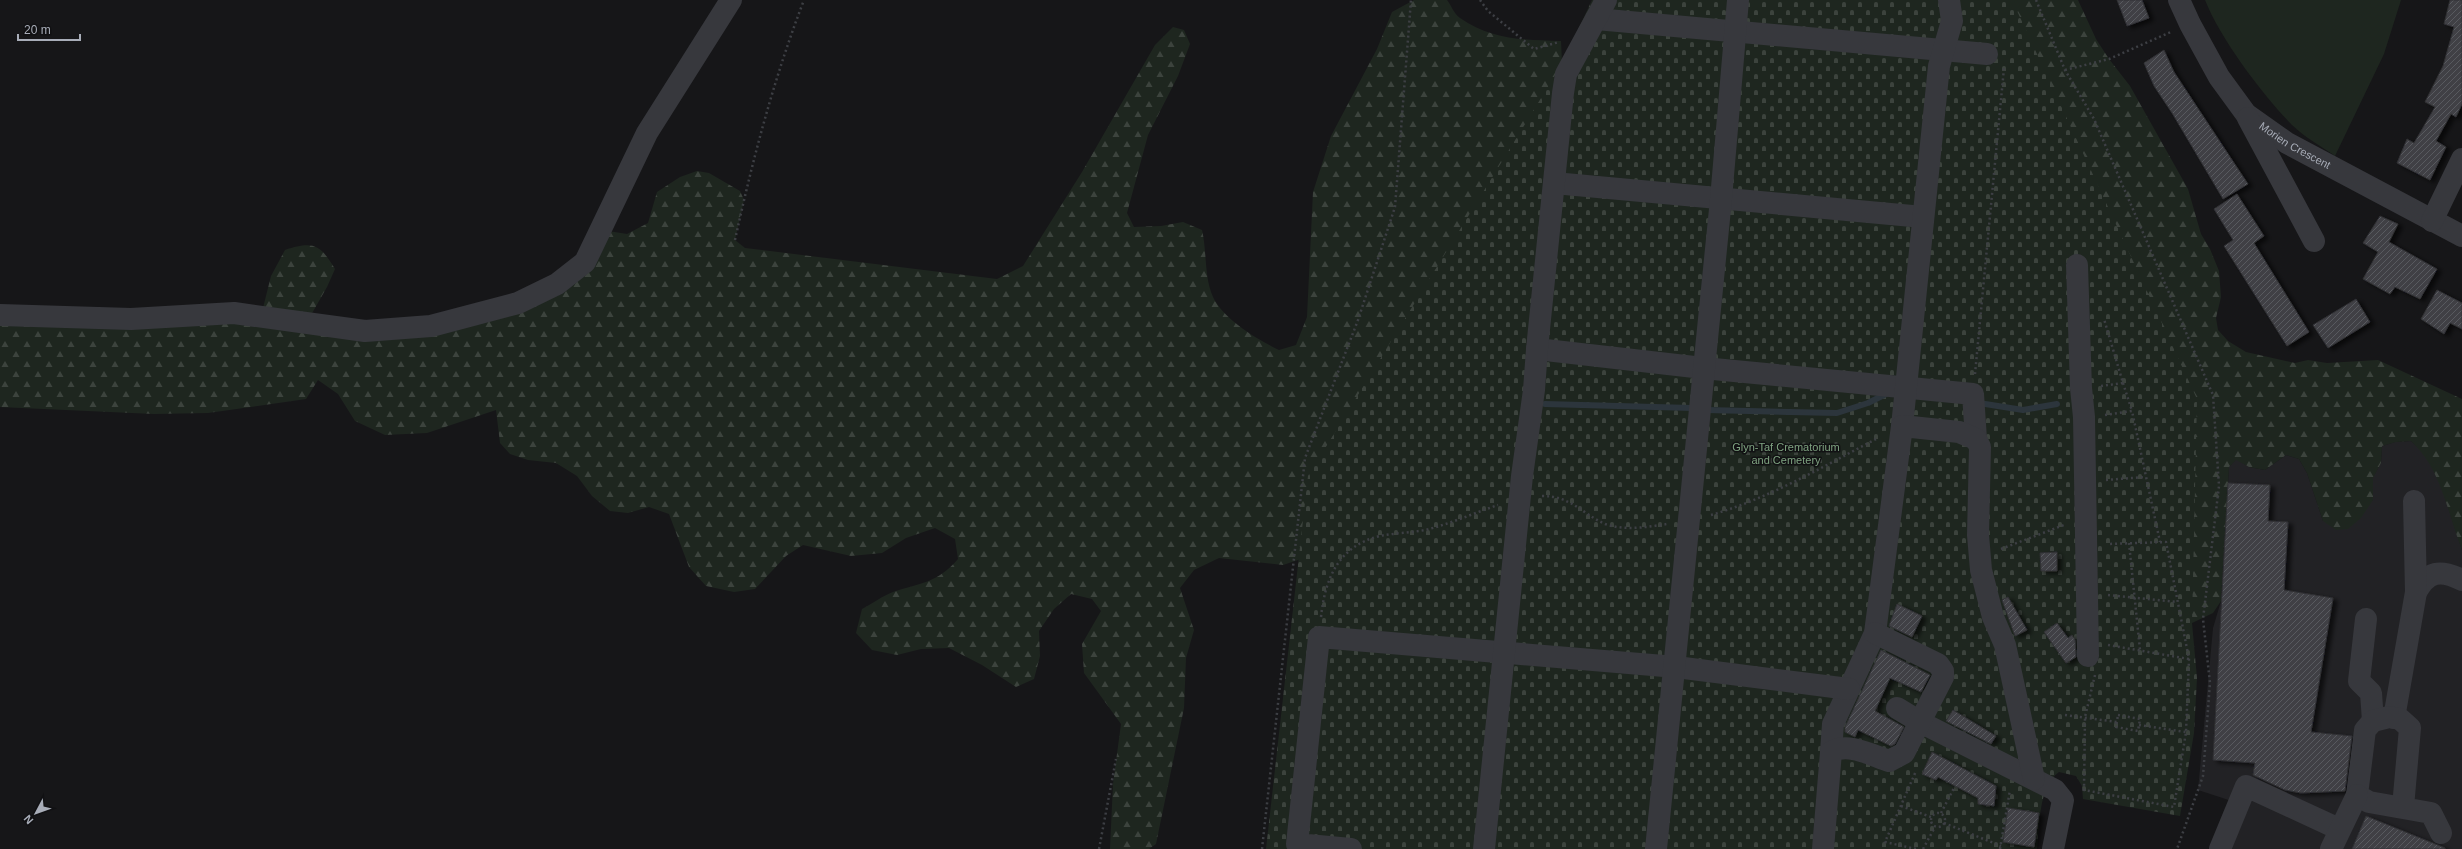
<svg xmlns="http://www.w3.org/2000/svg" width="2462" height="849" font-family="Helvetica,sans-serif">
  <defs>
    <pattern id="forest-firs" width="22" height="20" patternUnits="userSpaceOnUse"><rect width="22" height="20" fill="#1e261f"/><path d="M5 1l3.5 6h-7zM16 11l3.5 6h-7z" fill="#3c433d"/></pattern>
    <pattern id="cemetery-stones" width="16" height="16" patternUnits="userSpaceOnUse"><rect width="16" height="16" fill="#1e261f"/><path d="M2 7V4a2 2 0 0 1 4 0v3zM10 15v-3a2 2 0 0 1 4 0v3z" fill="#3c433d"/></pattern>
    <pattern id="building-hatch" width="6" height="6" patternUnits="userSpaceOnUse"><rect width="6" height="6" fill="#404145"/><path d="M-1 1l2-2M0 6l6-6M5 7l2-2" fill="none" stroke="#595a5e"/></pattern>
    <filter id="shadow"><feDropShadow dx="4.5" dy="2.5" stdDeviation="2" flood-color="#0009"/></filter>
  </defs>
  <rect width="100%" height="100%" fill="#161618"/>
  <!-- built -->
  <path fill="#222225" d="M2411,441L2424,453L2439,479L2462,550V849H2229L2247,806L2198,790L2213,628L2221,601L2229,467L2236,459L2249,467L2265,470L2286,455L2299,459L2307,473L2323,521L2373,500V477L2381,463L2382,446L2395,442Z"/>
  <!-- green -->
  <path fill="#1e261f" d="M2205,0H2401L2384,54L2335,156C2321,146 2304,137 2292,125C2262,94 2221,40 2205,0Z"/>
  <!-- forest -->
  <path fill="url(#forest-firs)" d="M1414,0H1447C1451,5 1454,14 1460,18C1491,40 1525,40 1561,41L1562,64L1310,556L1283,565L1219,558L1194,570L1180,588L1194,630L1186,658L1184,708L1156,844L1149,849H1110L1113,784L1121,724L1084,673L1082,644L1101,611L1092,599L1071,594L1054,609L1039,631L1040,656L1034,679L1016,687L982,665L949,648L921,649L897,655L872,650L856,633L862,609C872,604 882,596 893,592C922,582 936,584 958,559L955,539L935,528L906,538L882,553L851,556L803,545L786,556L755,589L734,592L706,586L689,567L669,514L649,507L628,513L610,511L592,496L577,476L556,463L528,460L510,454L500,443L496,410L427,433L385,435L355,421L338,394L318,380L306,399L208,413L154,414L0,407V313L261,316L271,276L285,250C313,241 320,244 335,269L327,287L307,322L431,326L557,284L602,230L627,234L648,223L657,192L680,177L697,171L709,173L740,191L744,200L735,240L745,248L997,279L1023,266L1082,172L1155,45L1173,27L1184,30L1190,44L1178,76L1148,135L1127,213L1134,227L1161,226L1183,222L1202,230C1207,251 1204,277 1213,297C1223,319 1258,340 1279,350L1296,345L1307,317L1313,192L1331,136L1377,49L1392,12Z
    M1959,0H2078L2096,39L2109,59L2130,86L2188,189L2201,234L2210,249L2219,271L2221,297L2216,318L2218,330L2228,341L2246,352L2295,363L2308,360L2327,363L2378,360L2462,399V550C2447,512 2442,470 2411,441L2396,442L2382,446L2381,463L2373,478V500L2361,518L2348,529L2336,530L2323,521L2307,473L2299,459L2286,455L2265,470L2249,467L2236,460L2229,467L2221,601L2213,613L2192,623Z"/>
  <!-- cemetery -->
  <path fill="url(#cemetery-stones)" d="M1592,0H2012L2197,399L2192,623L2197,678L2194,733L2180,816L2083,799L2082,786L2076,776L2059,772C2038,787 2040,825 2037,849H1266L1308,476L1562,64Z"/>
  <g fill="none" stroke-linecap="round" stroke-linejoin="round">
    <!-- stream -->
    <path stroke="#2c353c" stroke-width="6" d="M1979,403L2023,410L2057,404
      M1545,404L1692,408
      M1706,410L1837,413L1868,403L1888,393"/>
  </g>
  <!-- building -->
  <path fill="url(#building-hatch)" stroke="#303034" filter="url(#shadow)" d="M2117,0H2142L2149,18L2127,26Z
    M2450,0H2462V104L2456,117L2451,114L2436,141L2446,147L2430,180L2397,163L2407,139L2414,143L2435,107L2425,102L2443,66L2454,27L2444,24Z
    M2164,50L2174,72L2248,184L2223,199L2172,113L2154,86L2144,63Z
    M2237,194L2264,236L2254,243L2309,332L2287,346L2224,246L2233,240L2214,209Z
    M2380,216L2398,224L2389,242L2437,269L2420,299L2395,287L2390,294L2363,279L2378,252L2363,243Z
    M2437,290L2462,303V329L2450,323L2444,334L2421,319Z
    M2356,299L2370,322L2328,348L2313,325Z
    M2228,483L2270,485L2268,521L2288,522L2284,590L2333,598L2311,732L2352,736L2345,791L2301,793L2285,790L2253,775L2255,763L2213,760Z
    M2057,552V571H2041L2040,553Z
    M2008,597L2027,630L2015,636L2002,600Z
    M1897,604L1922,616L1912,637L1889,626Z
    M2057,623L2068,638L2072,635L2075,640L2076,657L2066,663L2044,632Z
    M1881,650L1930,675L1921,692L1890,678L1875,711L1904,727L1895,744L1891,746L1858,730L1855,737L1845,732V727Z
    M1953,710L1996,736L1991,744L1946,721Z
    M1932,752L1996,786L1994,806L1978,804V798L1938,777L1936,780L1922,774Z
    M2008,808L2039,813L2034,847L2003,842Z
    M2366,816L2445,848V849H2352Z"/>
  <g fill="none" stroke-linecap="round" stroke-linejoin="round">
    <!-- path -->
    <path stroke="#3d3f44" stroke-width="2.5" stroke-dasharray="2 3" stroke-linecap="butt" d="M1480,0L1488,11L1534,49L1559,42
      M2036,0L2065,70L2094,119L2213,395L2219,486L2203,619L2210,683L2203,776L2177,849
      M2065,70L2109,59L2171,32
      M735,240C753,158 774,78 804,0
      M1975,374L2004,68
      M2123,383L2132,411
      M2101,386L2123,383L2104,319
      M2105,415L2132,411L2160,542
      M2106,480L2145,477
      M1542,496C1571,496 1581,513 1605,524C1624,531 1648,527 1667,524
      M1711,515C1770,498 1824,466 1878,438
      M2129,543L2140,650
      M2001,549L2064,525
      M2108,595L2177,602
      M1321,617C1325,579 1338,546 1380,536C1394,533 1410,533 1425,530C1450,524 1474,513 1498,505
      M2108,645L2189,659
      M2095,675L2085,717L2084,790L2174,807L2186,732L2189,659L2166,542L2107,544
      M2065,715L2117,722
      M2118,715L2140,719L2138,731L2116,727Z
      M2139,725L2186,732
      M1901,806L1931,817
      M1931 820a7 7 0 1 1 14 0a7 7 0 1 1-14 0Z
      M1941,813L1955,786
      M1944,823L2001,846
      M1099,849L1116,759
      M1262,849L1305,458L1358,320L1395,207L1411,0
      M1916,849L1885,842L1916,771
      M1923,849L1935,827
      M2000,849L2010,790"/>
    <!-- minor -->
    <g stroke="#37383d" stroke-width="22">
      <path id="s1" d="M2179,0L2190,24L2219,77L2246,114L2287,143L2462,236"/>
      <path d="M1596,19L1987,54"/>
      <path d="M2248,118L2314,241"/>
      <path d="M1554,183L1923,217"/>
      <path d="M2432,221L2462,159"/>
      <path d="M2077,265L2081,388L2084,417L2088,656"/>
      <path d="M0,315L131,319L234,313L365,331L431,326L518,303L557,284L585,262L647,133L731,0"/>
      <path d="M1537,349L1703,368L1973,394L1976,439"/>
      <path d="M1902,426L1939,66L1952,21L1949,0"/>
      <path d="M2416,592C2428,571 2440,569 2462,580"/>
      <path d="M2366,619L2359,681L2371,693L2373,721"/>
      <path d="M1897,708L1920,722L2055,790L2063,800L2053,849"/>
      <path d="M2394,718L2416,592L2414,501"/>
      <path d="M1831,752L1833,724L1875,633L1902,426L1959,432L1976,439L1980,447L1978,535L1981,570L1993,617L2005,645L2034,779"/>
      <path d="M2403,807L2410,728L2400,719L2389,717L2373,721L2365,730L2357,795L2369,802L2431,813L2441,833"/>
      <path d="M1351,849L1297,844L1319,637L1676,667L1849,689"/>
      <path d="M1484,849L1522,476L1534,390L1537,349L1563,93L1566,74L1606,0"/>
      <path d="M1656,849L1721,199L1738,0"/>
      <path d="M1823,849L1831,752C1848,742 1871,755 1889,761L1904,753L1943,677V671L1938,664L1875,633"/>
      <path d="M2220,849L2246,786L2339,829"/>
      <path d="M2331,849L2357,795"/>
    </g>
  </g>
  <g text-anchor="middle" dominant-baseline="central" stroke-width="3" stroke-linejoin="round" paint-order="stroke">
    <!-- street labels -->
    <g font-size="11" fill="#a8adb8" stroke="#111113">
      <text stroke="none"><textPath href="#s1" startOffset="191">Morien Crescent</textPath></text>
    </g>
    <!-- park labels -->
    <g font-size="11" fill="#7fa381" stroke="#111113">
      <text x="1786" y="447">Glyn-Taf Crematorium<tspan x="1786" dy="13">and Cemetery</tspan></text>
    </g>
  </g>
  <!-- north arrow -->
  <g transform="translate(36 813) rotate(229)" stroke="#111113" stroke-width="3" paint-order="stroke">
  <path d="M0-3L7 15L0 10L-7 15Z" fill="#a8adb8"/>
  <text y="-6" font-size="11" font-weight="bold" text-anchor="middle" fill="#a8adb8">N</text>
  </g>
  <!-- scale -->
  <path d="M18 34v6h62v-6" fill="none" stroke="#a8adb8" stroke-width="2"/>
  <text x="24" y="34" font-size="12" fill="#a8adb8" stroke="#111113" stroke-width="3" paint-order="stroke">20 m</text>
</svg>
